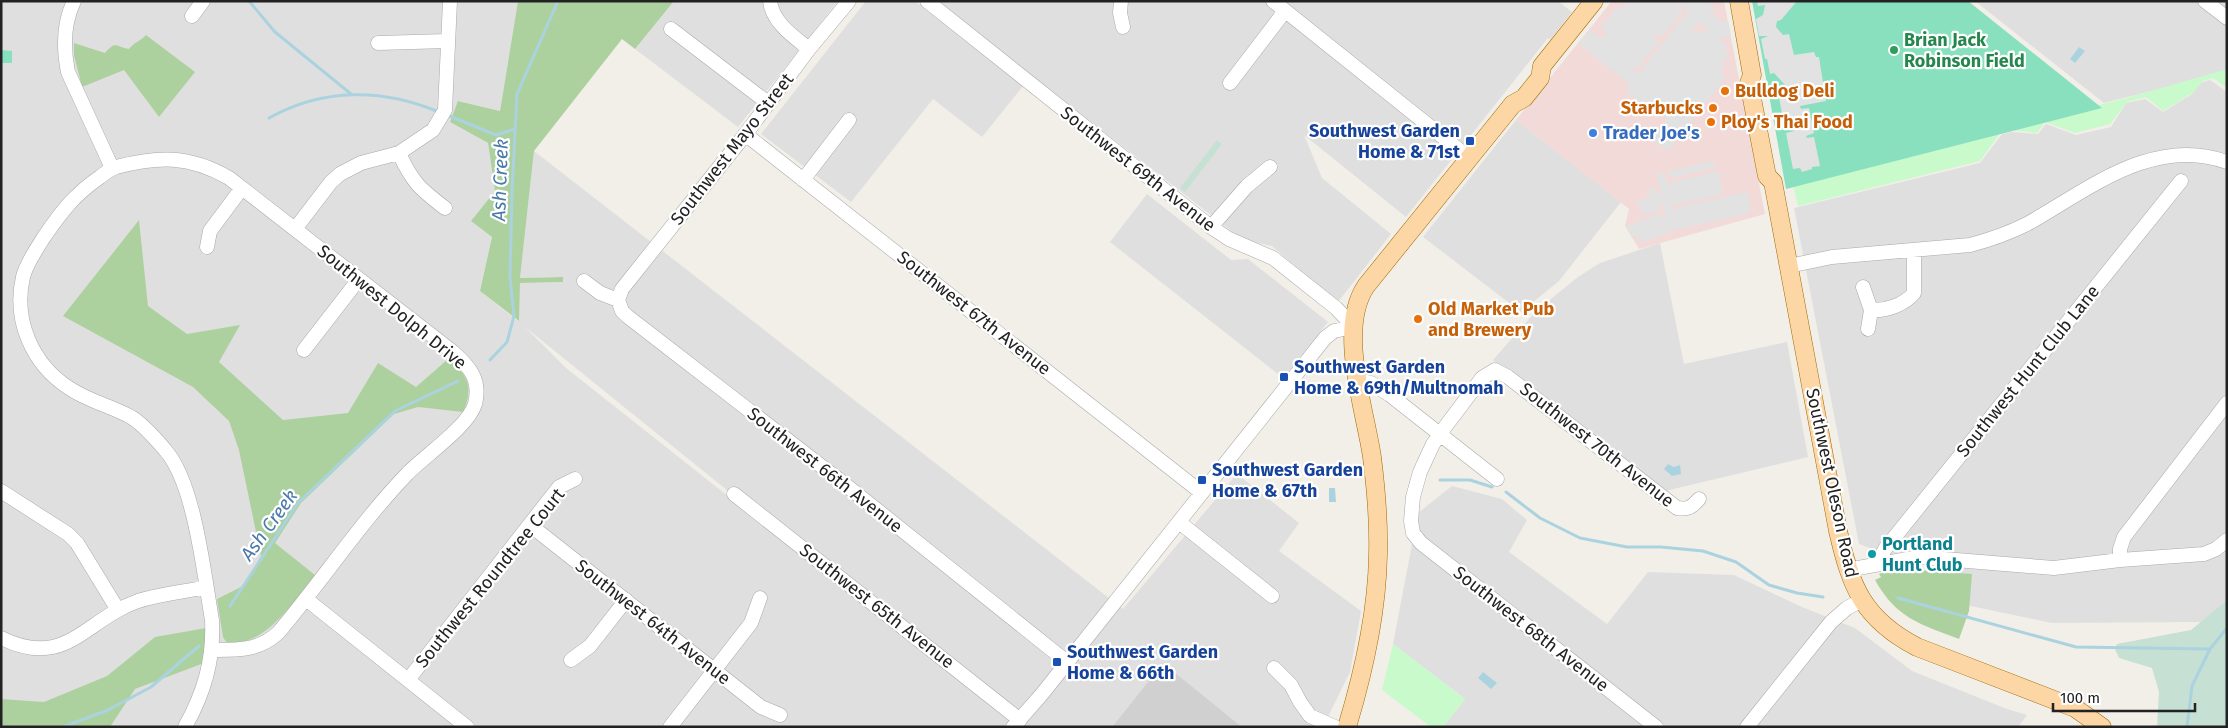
<svg xmlns="http://www.w3.org/2000/svg" width="2228" height="728" font-family="'Fira Sans',sans-serif">
  <rect width="100%" height="100%" fill="#f2efe9"/>
  <!-- residential -->
  <path fill="#e0dfdf" fill-rule="evenodd" d="M1,1H518L500,111L459,101L450,122L488,143L495,191L472,221L492,237L480,291L518,321L519,283L563,282V277L520,278L534,151L1123,609L1237,474L1299,523L1279,551L1361,611L1350,672L1323,727H1242L1163,663L1112,727H1ZM525,327L972,688V689L566,368Z
    M674,1H838L738,127L635,49Z
    M866,1H915L1023,86L982,137L933,99L851,202L761,134Z
    M936,1H1558L1572,12L1550,40L1548,38L1406,217L1304,135L1322,178L1391,234L1338,302L1272,246L1243,240Z
    M1975,1H2227V72L2104,103Z
    M2210,80L2227,92V600L2202,622L2052,623L1966,605L1955,551L1930,545L1888,555L1859,544L1794,208L1980,163L2002,134L2012,132L2038,134L2046,124L2076,135L2111,127L2126,103L2145,99L2163,112L2192,94L2200,83Z
    M1516,120L1621,202L1559,281L1521,312L1423,237Z
    M1147,194L1231,260L1248,259L1328,322L1283,378L1110,242Z
    M1660,243L1684,364L1787,342L1808,457L1665,491L1493,360L1536,311L1578,277L1600,263Z
    M1452,486L1502,499L1527,520L1509,552L1607,624L1648,572L1734,575L1802,607L1855,628L1912,671L2007,709L2027,715L2018,727H1443L1465,699L1393,644L1418,513Z"/>
  <!-- commercial -->
  <path fill="#f2dad9" d="M1612,1H1724L1765,214L1639,249L1625,226L1629,209L1516,120Z"/>
  <!-- religious -->
  <path fill="#d0d0d0" d="M1163,663L1242,727H1112Z"/>
  <!-- forest -->
  <path fill="#add19e" d="M518,1H674L635,49L622,39L534,151L520,278L563,277V282L520,283L519,321L480,291L492,237L471,221L495,191L488,143L450,122L458,101L500,111Z
    M146,35L195,72L159,117L124,70L82,87L74,55V43L105,53C116,40 116,47 129,49C134,42 141,41 146,35Z
    M139,220L148,306L187,334L240,325L219,362L283,420L348,413L378,363L416,387L448,359C468,374 474,388 463,412L418,407L394,414L301,503L275,543L315,575C295,599 271,640 235,643C229,644 226,643 223,637L217,599L245,585L261,556L239,450L229,421L193,387L63,316Z
    M1894,568L1972,574L1969,611L1959,639C1920,624 1897,619 1875,580L1881,577L1879,574Z
    M206,628L204,663L135,689L110,727H1V699L44,702L107,676L155,637Z"/>
  <!-- wetland -->
  <path fill="#c6e0d4" d="M1217,140L1222,144L1185,192L1180,188Z
    M2227,600V727H2157L2159,692L2152,668L2119,658L2115,649L2117,644L2191,630Z"/>
  <!-- park -->
  <path fill="#c8facc" d="M2227,69V88L2213,78L2203,81L2194,92L2163,111L2146,97L2127,102L2110,124L2075,133L2045,122L2037,133L2010,130L2000,133L1980,161L1798,206L1792,181L2127,98Z
    M1393,644L1465,699L1443,727H1431L1382,690Z"/>
  <!-- pitch -->
  <path fill="#88e0be" d="M1752,1H1968L2102,108L1786,189Z
    M1,50L12,51V63H1Z"/>
  <!-- parking -->
  <path fill="#e2e2e2" fill-rule="evenodd" d="M1621,1H1706L1715,8L1712,13L1721,22L1728,20L1731,36L1721,38L1720,41L1725,43L1728,58L1722,60L1725,64L1720,71L1726,77L1702,108L1695,104L1689,112L1695,117L1669,151L1652,139L1665,122L1666,113L1660,118L1626,92L1630,85L1578,43L1589,30L1602,39L1607,33L1601,27L1618,6L1623,10L1625,8ZM1677,4H1680L1688,11L1638,74L1630,67L1638,68L1659,42L1658,39L1652,37L1653,35L1663,36L1683,11V8L1678,7ZM1699,22L1707,30V33L1692,30Z
    M1757,1H1797L1781,20L1777,21L1776,27L1783,35L1789,34L1794,55L1814,52L1816,57H1819L1826,101L1800,106L1801,109L1809,108L1814,133L1806,136L1807,138L1814,137L1820,166L1812,167V169L1802,172L1800,168L1793,169L1786,133L1794,131L1792,128L1785,130L1778,92L1785,90V85L1774,73L1770,74L1767,59H1765L1761,39L1768,36H1759L1756,19L1763,15L1765,5L1758,6Z
    M1711,161L1717,167L1672,178L1666,172Z
    M1719,171L1723,194L1674,205L1671,198L1674,214H1676L1675,208L1747,192L1748,198H1750V213L1670,231L1667,227L1668,233L1640,243L1636,235L1632,237L1627,228L1628,226L1660,213L1662,218L1666,217L1662,203L1659,204L1661,209L1644,215L1636,202L1650,197L1648,190L1655,188L1657,194L1660,193L1657,177L1654,175L1664,173L1669,190V183Z"/>
  <!-- water -->
  <path fill="#aad3df" d="M2079,47L2085,51L2075,63L2070,59Z
    M1668,464L1674,467L1680,465L1681,474L1672,476L1664,469Z
    M1329,488H1335L1336,502H1329Z
    M1483,672L1497,683L1491,689L1478,678Z"/>
  <g fill="none" stroke-linecap="round" stroke-linejoin="round">
    <!-- stream -->
    <path stroke="#aad3df" stroke-width="3" d="M249,1L275,32L351,94
      M447,115L496,135L515,129
      M269,118C323,88 382,88 439,112
      M490,360L507,342L514,316L510,277L512,192L517,94L558,1
      M1440,480H1470L1492,487
      M1506,492L1540,518L1580,538L1627,547H1661L1703,551L1736,562L1769,585L1797,593L1823,597
      M1898,598L2076,647L2210,649
      M230,606L298,503L395,411L458,381
      M63,727L108,710L151,687L199,646
      M2187,727L2192,686L2210,649L2227,628"/>
    <!-- minor casing -->
    <g stroke="#a9a9a9" stroke-width="15">
      <path id="minor" d="M74,1C63,24 63,47 68,72L112,168
        M770,1C772,22 794,37 809,49
        M927,1L1211,227L1229,239L1273,258L1336,308L1354,327
        M1121,1L1120,13L1123,27
        M1273,1L1468,157
        M2205,1L2227,18
        M192,16L203,1
        M671,29L768,103
        M378,43L447,41
        M1230,83L1285,11
        M745,134L1202,493
        M399,153C412,182 420,189 445,208
        M803,180L849,120
        M1211,227L1247,186L1270,167
        M295,229L331,182L340,174L361,163L399,153L433,130L445,110L450,1
        M207,247L210,231L242,188
        M1789,266L1832,257L1970,245C1989,240 2009,233 2027,224C2088,190 2153,135 2227,162
        M584,281L600,293L618,300
        M1863,287L1871,310L1868,329
        M618,300L622,311L627,316L847,486L1067,662
        M618,300L622,289L744,136L809,49L849,1
        M1871,310C1886,311 1904,305 1914,293V251
        M304,350L359,279
        M1358,380L1371,383L1390,395L1497,479
        M1,491L68,534L77,543L118,610
        M734,494L1020,720
        M1179,522L1272,596
        M530,525L761,707L780,715
        M2120,560V549L2124,537L2227,403
        M1877,564L1885,549L2181,181
        M1847,570L1919,557L2054,568L2120,560L2204,554L2216,549L2227,540
        M306,599L467,727
        M1,638C66,670 84,620 138,601C160,594 184,592 206,587
        M571,660L590,646L626,600
        M1274,668L1291,685L1300,702L1310,716L1335,727
        M408,680L559,487L575,479
        M185,727C204,693 214,660 212,620C204,575 195,485 166,451C156,439 144,425 131,417C111,406 88,401 69,388C32,364 13,320 23,277C26,264 37,248 44,237C61,212 75,194 100,177C105,173 110,169 116,167C159,156 189,155 229,178L453,352C470,367 481,380 475,404C468,427 424,456 407,474C360,523 322,581 278,633C258,651 238,650 212,650
        M670,727L751,623L760,598
        M1013,727L1042,694L1325,338L1334,331L1354,327
        M1656,727L1421,543L1413,533L1411,521L1413,497L1420,472L1433,444L1445,427L1482,378L1495,370L1508,377L1677,508C1688,510 1692,507 1699,499
        M1747,727L1831,622L1847,608L1862,600"/>
    </g>
    <!-- major casing -->
    <g stroke="#a06b00" stroke-width="19">
      <path id="major" d="M1739,1L1752,75L1749,83L1766,171L1767,176L1773,182L1838,531C1851,587 1863,619 1917,647L2075,708L2102,727
        M1347,727C1364,671 1377,614 1378,555C1379,522 1376,489 1372,457C1365,409 1337,329 1366,286L1513,104L1524,98L1540,78L1542,66L1594,1"/>
    </g>
    <!-- minor -->
    <use href="#minor" stroke="#fff" stroke-width="14"/>
    <!-- major -->
    <use href="#major" stroke="#fcd6a4" stroke-width="18"/>
  </g>
  <!-- markers -->
  <circle fill="#2e9e5b" stroke="#fff" stroke-width="2" cx="1894" cy="50" r="5"/>
  <g fill="#e8710a" stroke="#fff" stroke-width="2">
    <circle cx="1725" cy="91" r="5"/>
    <circle cx="1713" cy="108" r="5"/>
    <circle cx="1711" cy="122" r="5"/>
    <circle cx="1418" cy="319" r="5"/>
  </g>
  <circle fill="#3f7fe0" stroke="#fff" stroke-width="2" cx="1593" cy="133" r="5"/>
  <g fill="#1a4fb4" stroke="#fff" stroke-width="2">
    <rect x="1465" y="136" width="10" height="10" rx="2.5"/>
    <rect x="1279" y="372" width="10" height="10" rx="2.5"/>
    <rect x="1197" y="475" width="10" height="10" rx="2.5"/>
    <rect x="1052" y="657" width="10" height="10" rx="2.5"/>
  </g>
  <circle fill="#0f9aa8" stroke="#fff" stroke-width="2" cx="1872" cy="554" r="5"/>
  <g text-anchor="middle" dominant-baseline="central" stroke-width="4.5" stroke-linejoin="round" paint-order="stroke">
    <!-- leisure labels -->
    <g font-size="18" font-weight="bold" fill="#27864d" stroke="#fff" text-anchor="start">
      <text x="1904" y="40">Brian Jack<tspan x="1904" dy="21">Robinson Field</tspan></text>
    </g>
    <!-- food labels -->
    <g font-size="18" font-weight="bold" fill="#c56008" stroke="#fff" text-anchor="start">
      <text x="1735" y="91">Bulldog Deli</text>
      <text x="1703" y="108" text-anchor="end">Starbucks</text>
      <text x="1721" y="122">Ploy's Thai Food</text>
      <text x="1428" y="309">Old Market Pub<tspan x="1428" dy="21">and Brewery</tspan></text>
    </g>
    <!-- transit labels -->
    <g font-size="18" font-weight="bold" fill="#164399" stroke="#fff" text-anchor="start">
      <text x="1460" y="131" text-anchor="end">Southwest Garden<tspan x="1460" dy="21">Home &amp; 71st</tspan></text>
      <text x="1294" y="367">Southwest Garden<tspan x="1294" dy="21">Home &amp; 69th/Multnomah</tspan></text>
      <text x="1212" y="470">Southwest Garden<tspan x="1212" dy="21">Home &amp; 67th</tspan></text>
      <text x="1067" y="652">Southwest Garden<tspan x="1067" dy="21">Home &amp; 66th</tspan></text>
    </g>
    <!-- shop labels -->
    <g font-size="18" font-weight="bold" fill="#366cbe" stroke="#fff" text-anchor="start">
      <text x="1603" y="133">Trader Joe's</text>
    </g>
    <!-- street labels -->
    <g font-size="18" fill="#222" stroke="#fff">
      <text transform="translate(732 149) rotate(-52)">Southwest Mayo Street</text>
      <text transform="translate(1138 169) rotate(38)">Southwest 69th Avenue</text>
      <text transform="translate(392 307) rotate(39)">Southwest Dolph Drive</text>
      <text transform="translate(974 313) rotate(38)">Southwest 67th Avenue</text>
      <text transform="translate(2028 371) rotate(-51)">Southwest Hunt Club Lane</text>
      <text transform="translate(1597 445) rotate(38)">Southwest 70th Avenue</text>
      <text transform="translate(825 470) rotate(38)">Southwest 66th Avenue</text>
      <text transform="translate(1832 483) rotate(78)">Southwest Oleson Road</text>
      <text transform="translate(490 578) rotate(-51)">Southwest Roundtree Court</text>
      <text transform="translate(877 606) rotate(38)">Southwest 65th Avenue</text>
      <text transform="translate(653 622) rotate(38)">Southwest 64th Avenue</text>
      <text transform="translate(1531 629) rotate(38)">Southwest 68th Avenue</text>
    </g>
    <!-- culture labels -->
    <g font-size="18" font-weight="bold" fill="#0d838f" stroke="#fff" text-anchor="start">
      <text x="1882" y="544">Portland<tspan x="1882" dy="21">Hunt Club</tspan></text>
    </g>
    <!-- water labels -->
    <g font-size="19" font-style="italic" fill="#4a7aab" stroke="#fff">
      <text transform="translate(500 180) rotate(-88)">Ash Creek</text>
      <text transform="translate(269 525) rotate(-54)">Ash Creek</text>
    </g>
  </g>
  <!-- border -->
  <rect width="2228" height="728" fill="none" stroke="#222222" stroke-width="5"/>
  <!-- scale -->
  <path d="M2053 703v8h142v-8" fill="none" stroke="#222222" stroke-width="2.5"/>
  <text x="2060" y="703" font-size="15" fill="#222222" stroke="#ffffff" stroke-width="4" paint-order="stroke">100 m</text>
</svg>
